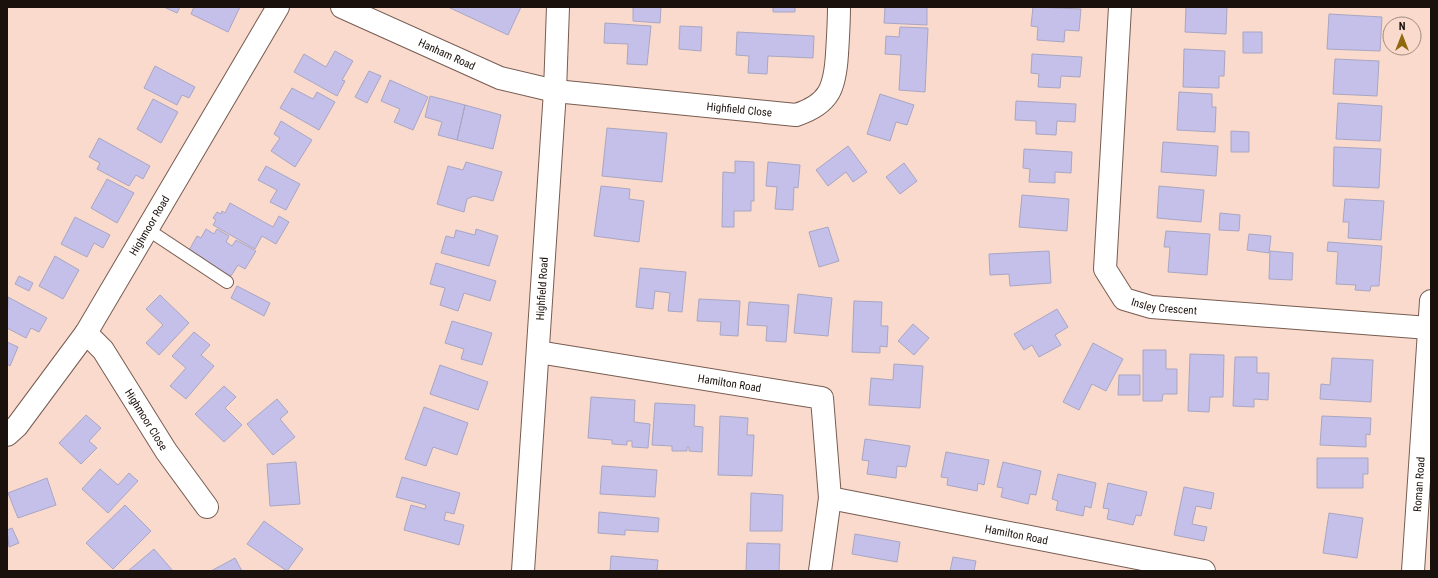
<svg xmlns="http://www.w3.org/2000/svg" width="1438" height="578" font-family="'Roboto Condensed',sans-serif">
  <rect width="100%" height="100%" fill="#fadacd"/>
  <!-- building -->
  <path fill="#c4c0ea" stroke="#a9a6c2" d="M164,7H180L177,13Z
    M194,7H240L228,32L191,14Z
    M448,7H521L508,35Z
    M633,7H661L660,23L633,21Z
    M773,7H795V12H773Z
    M885,7H927V25L884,23Z
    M1033,7L1081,9L1079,31L1065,30L1064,42L1037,40L1038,27L1031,26Z
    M1186,7H1227L1226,34L1185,32Z
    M1329,14L1382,17L1380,51L1327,49Z
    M605,23L651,26L647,65L627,64L628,44L604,43Z
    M680,26L702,27L701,51L679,49Z
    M900,27L928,28L925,92L899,90L901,55L885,54L886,36L899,37Z
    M737,32L814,36L813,58L768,56L767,74L748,73L749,56L736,55Z
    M1243,32H1262V53H1243Z
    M1184,49L1225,51L1224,76H1219V88L1183,87Z
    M335,51L353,61L342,80L345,81L337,96L294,72L304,54L326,67Z
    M1032,54L1082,57L1080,77L1061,76L1060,88L1038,87L1039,74L1031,73Z
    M1335,59L1379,61L1377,96L1333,94Z
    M155,66L195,87L189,98L182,95L177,105L144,88Z
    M369,71L381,76L367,103L355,97Z
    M390,80L428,97L413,130L394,122L400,109L381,101Z
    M292,88L313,99L317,92L335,102L319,130L280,108Z
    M1179,92L1212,94V107H1216L1215,132L1177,130Z
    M880,94L914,105L907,125L896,122L890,141L867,134Z
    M430,96L465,105L457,140L438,135L442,122L425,117Z
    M153,99L178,112L161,143L137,129Z
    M1016,101L1076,104L1075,122L1057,121L1056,135L1036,134V121L1015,120Z
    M1338,103L1382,106L1380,141L1336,139Z
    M465,105L501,115L493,149L457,140Z
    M281,121L312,140L295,167L271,151L280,138L274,134Z
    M607,128L667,133L662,182L602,176Z
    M1231,131L1249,132V152H1231Z
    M99,138L150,166L143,179L136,175L129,186L97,169L100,163L89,157Z
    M1163,142L1218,146L1216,176L1161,172Z
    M848,146L867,172L853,182L846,172L828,186L816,170Z
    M1334,147L1381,149L1379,188L1333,186Z
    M1024,149L1072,152L1071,173L1055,172V183L1029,182L1030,169L1023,168Z
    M735,161L754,162V201H751V211H734V227H722L723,172L735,173Z
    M466,162L502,172L493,201L474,196L467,199L464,212L437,204L448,166L463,170Z
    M768,162L800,165L798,188L794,187L793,210L775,209L777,187L766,186Z
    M904,163L917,181L900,194L886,177Z
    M266,166L300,184L286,210L270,202L277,190L258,180Z
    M107,179L134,193L117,223L91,208Z
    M601,186L630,189L629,199L644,201L639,242L594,236Z
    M1159,186L1204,190L1201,222L1157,218Z
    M1022,195L1069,199L1067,231L1019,227Z
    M1345,199L1384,201L1381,240L1348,238L1349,222H1343Z
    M230,203L273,227L279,216L289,222L276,244L262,236L255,249L213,225L216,220L213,218L217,212L221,214L222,211L225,213Z
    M1220,213L1240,215L1239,231L1219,230Z
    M75,217L110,235L103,248L94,243L87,257L61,244Z
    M828,227L839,261L819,267L809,232Z
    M206,229L214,234L217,229L229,236L226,242L232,246L236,240L256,251L245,269L238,265L231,276L188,252L197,236L201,238Z
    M476,229L498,236L489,266L441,253L446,236L454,238L456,230L475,235Z
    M1166,231L1210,234L1207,275L1168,272L1170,247H1164Z
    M1249,234L1271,236L1269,253L1247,250Z
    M1328,242L1382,246L1379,286H1371L1370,291L1355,290L1356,285L1336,284L1338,252L1327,251Z
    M1049,251L1051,283L1010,286L1009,274L990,275L989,254Z
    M1270,251L1293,253L1292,280L1269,279Z
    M55,256L79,270L63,299L39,286Z
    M436,263L496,281L490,301L464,293L458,311L440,305L445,288L430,284Z
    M640,268L686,272L682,312L668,311L670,293L655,291L653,309L636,307Z
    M19,276L33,283L29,291L15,284Z
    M237,286L270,303L264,316L231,298Z
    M798,294L832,298L828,336L794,333Z
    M160,295L189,323L159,355L146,343L163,325L146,309Z
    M8,297L47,318L39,332L31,328L26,338L7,328Z
    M699,299L740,301L738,336L720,335L721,322L697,321Z
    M854,301L882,302L881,326H888L887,347L880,346V353L852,352Z
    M749,302L789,305L786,342L766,341L767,326L747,325Z
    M1057,309L1068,327L1055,335L1061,345L1039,357L1032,345L1024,350L1014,334Z
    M452,321L492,333L482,365L461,359L464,349L445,343Z
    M913,324L929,338L914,355L898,341Z
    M194,332L210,345L201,355L214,366L186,399L170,386L186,368L172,356Z
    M7,342L18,347L10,366L7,364Z
    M1093,343L1123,359L1106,391L1092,384L1079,410L1063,402Z
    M1143,350H1166V369H1177V394H1163L1162,401H1143Z
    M1190,354L1224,355L1223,397H1210L1209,412L1188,411Z
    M1235,357H1257V373H1269L1268,400L1254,399V407L1233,406Z
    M1332,358L1373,360L1371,402L1320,399L1321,384L1330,385Z
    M894,364L923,366L920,408L869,405L871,378L893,380Z
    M440,365L488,382L478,410L430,394Z
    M1119,375H1140V395H1118Z
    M224,386L236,397L225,408L242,425L224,442L195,414Z
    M591,397L635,400L634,422L650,424L648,448L632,447V441H627V445L612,444V440L588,438Z
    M277,399L288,412L280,419L295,437L273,455L247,424Z
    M655,403L695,405L694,426L703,427L702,452L689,451V447H687V451H672V446L652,445Z
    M424,407L468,423L457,455L433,447L426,466L405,459Z
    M86,415L101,428L89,441L97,448L81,464L59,443Z
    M720,416L748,418L747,435H754L752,476L718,475Z
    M1322,416L1371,418L1370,435L1366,434V447L1320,445Z
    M865,439L910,446L906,467L897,466L896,478L867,474L869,461L862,460Z
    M946,452L989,460L984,485L978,483L977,491L947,485L948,478L941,477Z
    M1317,458H1368V474H1363V488H1317Z
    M296,462L300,504L270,506L267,464Z
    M1003,462L1041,471L1036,495L1030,494L1028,504L1001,497L1003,488L997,487Z
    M602,466L657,470L655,497L600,494Z
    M100,469L118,485L129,473L138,481L108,513L82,489Z
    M1058,474L1096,483L1091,508L1085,506L1083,516L1056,510L1058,501L1052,499Z
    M402,477L460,493L454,514L446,512L444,520L464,525L459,545L404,530L411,505L425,509L426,505L396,497Z
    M47,478L56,505L18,518L8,493Z
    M1108,483L1147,492L1141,516L1136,515L1133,525L1107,519L1109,509L1103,508Z
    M1184,487L1214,493L1211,509L1196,506L1192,524L1207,527L1204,541L1174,535Z
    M751,493L783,495L782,531H750Z
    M125,505L151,531L113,569L86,543Z
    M599,512L659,518L658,532L625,530V535L598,533Z
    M1329,513L1363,518L1357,558L1323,553Z
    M264,521L303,549L287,571L247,544Z
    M12,528L19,543L9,547L7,530Z
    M855,534L900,542L897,562L852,554Z
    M747,543L780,544L779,571H746Z
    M154,549L173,571H128Z
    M611,556L658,560L657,571H610Z
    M953,557L976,561L974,571H950Z
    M235,558L242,571H211Z"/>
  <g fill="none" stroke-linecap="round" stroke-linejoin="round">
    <!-- service casing -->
    <g stroke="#775c51" stroke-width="14">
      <path id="service" d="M147,229L227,282"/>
    </g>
    <!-- minor casing -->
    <g stroke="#775c51" stroke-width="24">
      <g id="minor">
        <path id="s1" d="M342,7L500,78L555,91L796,115C830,104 835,87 837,54C838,38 839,23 839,7"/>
        <path id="s2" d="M1120,7L1105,269L1124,299L1151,307L1429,328"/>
        <path id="s3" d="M86,333L103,350L166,451L207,507"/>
        <path id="s4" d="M538,352L822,398L830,498L1204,571"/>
        <path id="s5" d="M7,435L17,426L86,333L278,7"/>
        <path id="s6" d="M523,571L555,91L558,7"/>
        <path d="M820,571L830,498"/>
        <path id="s7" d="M1413,571L1431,301"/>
      </g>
    </g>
    <!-- service -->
    <use href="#service" stroke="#fff" stroke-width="12"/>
    <!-- minor -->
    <use href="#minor" stroke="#fff" stroke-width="22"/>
  </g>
  <g text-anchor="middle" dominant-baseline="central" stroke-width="3.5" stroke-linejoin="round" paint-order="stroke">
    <!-- street labels -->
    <g font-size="11" fill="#1b110c" stroke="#fadacd">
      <text stroke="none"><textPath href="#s1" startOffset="115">Hanham Road</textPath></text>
      <text stroke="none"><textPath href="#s1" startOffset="415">Highfield Close</textPath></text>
      <text stroke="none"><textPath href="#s5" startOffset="254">Highmoor Road</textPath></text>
      <text stroke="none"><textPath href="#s6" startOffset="283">Highfield Road</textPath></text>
      <text stroke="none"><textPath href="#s2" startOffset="339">Insley Crescent</textPath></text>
      <text stroke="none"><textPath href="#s4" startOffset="194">Hamilton Road</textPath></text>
      <text stroke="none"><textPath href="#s3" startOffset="106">Highmoor Close</textPath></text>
      <text stroke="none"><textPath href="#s7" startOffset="87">Roman Road</textPath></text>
      <text stroke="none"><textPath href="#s4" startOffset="578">Hamilton Road</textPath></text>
    </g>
  </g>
  <!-- border -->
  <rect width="1438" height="578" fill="none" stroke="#1b110c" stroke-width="16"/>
  <!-- north arrow -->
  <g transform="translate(1402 36)"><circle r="19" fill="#fadacd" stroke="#a18a80"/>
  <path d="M0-3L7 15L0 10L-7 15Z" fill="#8f690e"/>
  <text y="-6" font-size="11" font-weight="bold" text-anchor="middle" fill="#1b110c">N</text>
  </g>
</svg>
